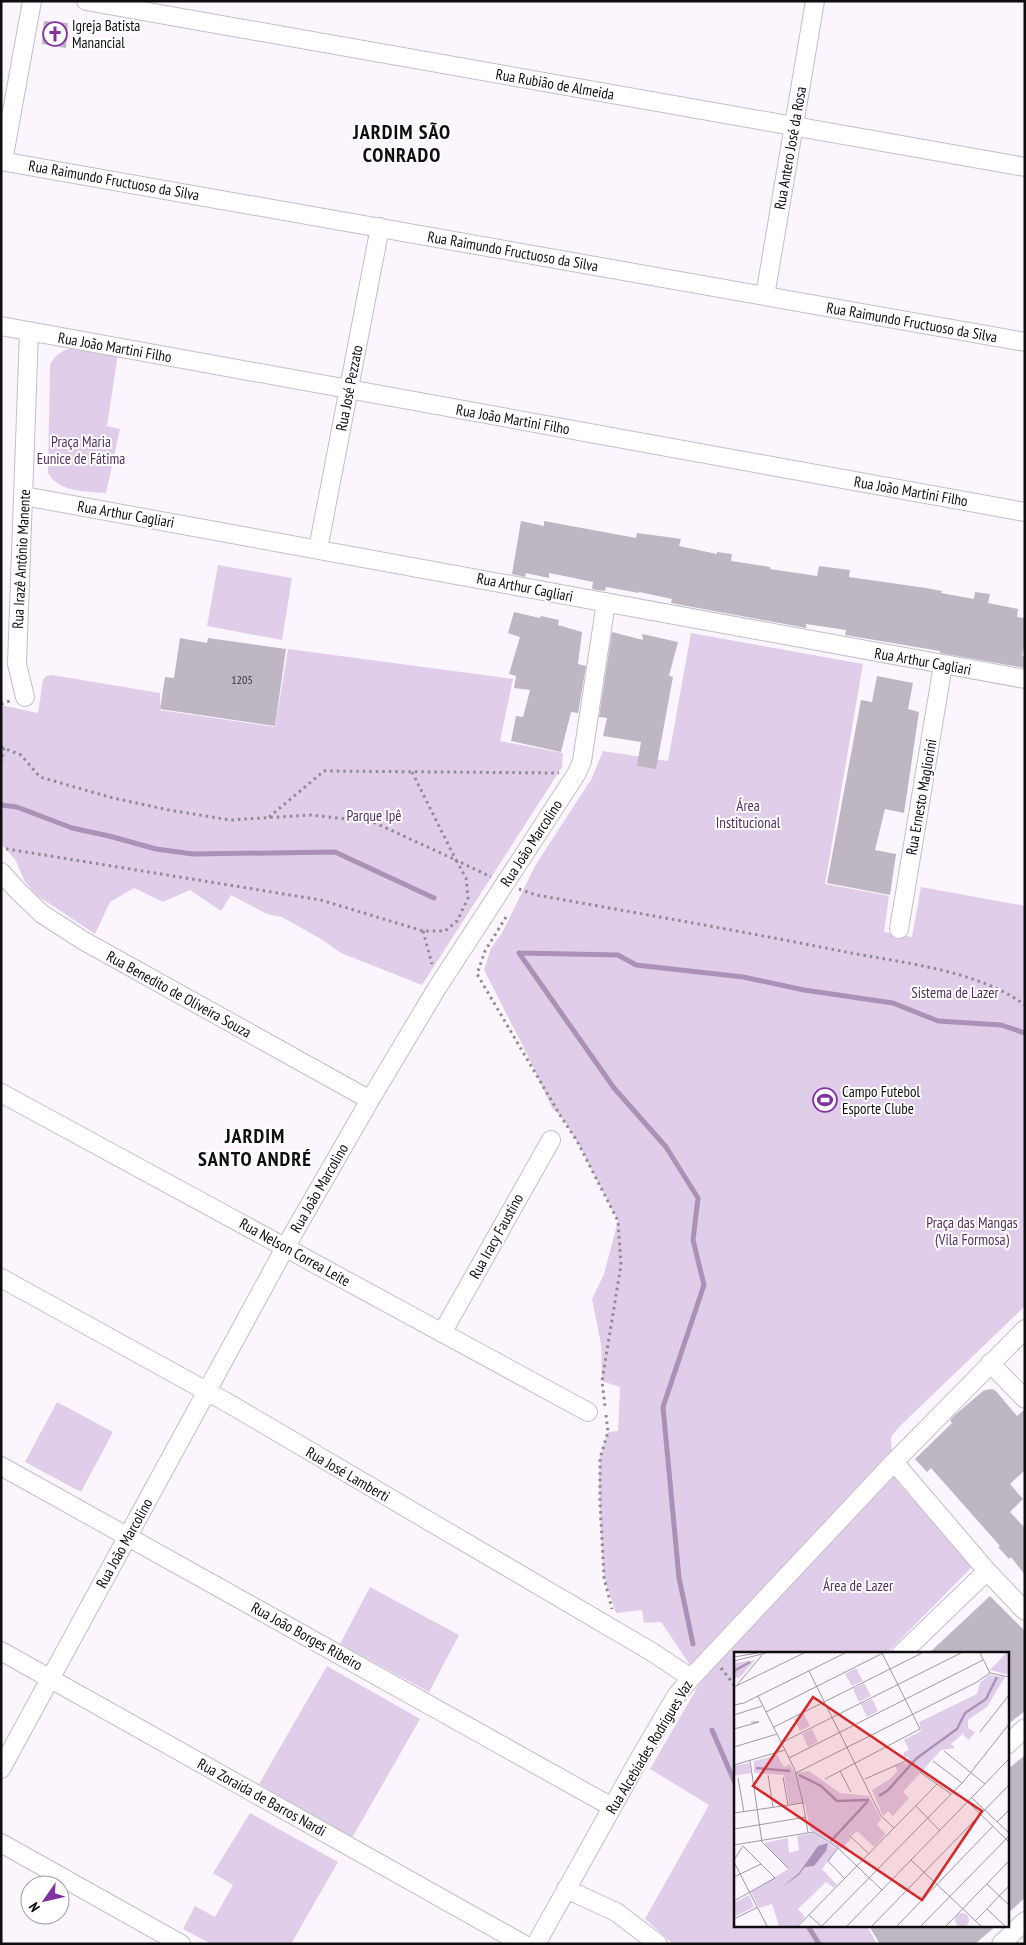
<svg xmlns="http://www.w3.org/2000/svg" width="1026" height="1945" font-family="'PT Sans Narrow',sans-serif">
  <rect width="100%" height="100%" fill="#fbf6fd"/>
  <!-- green -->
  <path fill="#e0cdea" d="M77,347L118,354L107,426L120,429L106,493C86,491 59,493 48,473L50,365C56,353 64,349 77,347Z
    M218,565L292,578L282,640L207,626Z
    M691,633L863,664L825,884L889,896L884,932L912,937L921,887L1025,906V1306L899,1427L891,1437L893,1470L900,1485L973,1566L886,1654H735V1926H867L877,1944H673L645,1919L709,1805L650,1769L701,1681L661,1622L644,1623L642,1610L616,1613L604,1578L601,1531L599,1482L600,1458L608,1432L618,1431L620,1387L602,1381L601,1344L592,1299L604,1274L618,1221L577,1141L560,1115L552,1108L527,1054L484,970L491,948L502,933L535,866L592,778L603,751L668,761Z
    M288,649L513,679L500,741L563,753L562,767L422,985L341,953L321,939L282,917L267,914L231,895L221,911L190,890L163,902L134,888L110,902L95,934L35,894L24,880L16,861L1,843V705L38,713L43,680L46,676L52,675L160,693V710L275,727Z
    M57,1402L113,1432L81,1492L25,1462Z
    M370,1587L459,1635L429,1692L340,1644Z
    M327,1666L420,1719L352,1838L259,1784Z
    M250,1813L338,1862L291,1944H211L183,1929L195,1906L215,1917L233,1885L213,1873Z"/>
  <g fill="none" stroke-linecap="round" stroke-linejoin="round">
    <!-- stream -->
    <path stroke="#ab91b8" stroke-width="5" d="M1,805L17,807L72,828L109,836L156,849L193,854L335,852L434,898
      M519,953L614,1088L666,1147L698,1198L693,1240L704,1285L663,1407L679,1578L693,1644
      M519,953L618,955L636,965L743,977L804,990L893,1003L938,1021L1001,1025L1025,1033
      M712,1730L735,1783
      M808,1926L819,1944"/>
  </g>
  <!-- building -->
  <path fill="#beb6c2" d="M44,21L68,23L66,48L42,44Z
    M521,521L544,526V521L636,538L637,533L667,537L681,539L679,546L717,554V552L732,554L731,561L770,567V569L817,576L819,566L850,570L849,577L926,588L942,591L941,593L974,599L975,592L990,594L988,603L1018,609L1017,617L1025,618V643L1022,656L1025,657V668L940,653V651L845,635L846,630L806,624V628L671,603L672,599L639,592V593L606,587L605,591L592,589L593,582L564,576L549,573V578L526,573L525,577L512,574Z
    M514,612L540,618L541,616L559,620L558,625L582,632L578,664L586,666L578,713L571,712L561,752L511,741L516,716L523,717L530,690L514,688L516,676L509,674L520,637L508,633Z
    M612,632L643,640L642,634L678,642L669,676L673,677L656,769L637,766L641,742L603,736L607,718L599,717Z
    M180,638L207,643L208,638L286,649L275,726L160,709L165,677L174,678Z
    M877,676L913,683L908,709L919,712L904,813L885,809L875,850L896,854L890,895L827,883L861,700L872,702Z
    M990,1389L995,1390L1017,1416L1025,1409V1470L1010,1484L1023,1499L1010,1512L1025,1528V1575L1011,1557L1009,1559L998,1547L1000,1546L931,1468L927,1472L915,1459L952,1423L950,1420L955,1415L983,1391Z
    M990,1596L1025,1631V1711L1007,1725V1654H928Z
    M1025,1755V1898L1007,1914V1770Z
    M869,1926H996L975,1944H880Z"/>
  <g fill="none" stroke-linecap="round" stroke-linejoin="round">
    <!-- minor casing -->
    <g stroke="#c5bdc9" stroke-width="20">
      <path id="minor" d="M86,1L1025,167
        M1,161L1025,342
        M3,161L32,1
        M765,296L815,1
        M1,326L1025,512
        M24,496L1025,679
        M318,549L380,227
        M25,697L17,664L29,331
        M1,872L18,891L42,914L84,941L370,1100
        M899,929L943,665
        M1,1093L588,1412
        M1,1278L228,1403L652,1652L691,1678
        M1025,1329L894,1462L987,1571L1025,1611
        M442,1333L551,1140
        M990,1363L1025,1399
        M1,1466L612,1807
        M1,1651L523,1944
        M901,1654L987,1571
        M1007,1745L1025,1728
        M1,1769L286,1246L370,1100L437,988L577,773L582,761L606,602
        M1,1843L181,1944
        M566,1889L616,1912L658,1944
        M536,1944L638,1761L676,1696L691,1678L894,1462
        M1001,1944L1025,1921"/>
    </g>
    <!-- path -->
    <path stroke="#8f8b91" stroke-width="3" stroke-dasharray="2.5 4" stroke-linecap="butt" d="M1,704L10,701
      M1,747L21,755L40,777L113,798L169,810L230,820L311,815L373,822L456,860L466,878L468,898L457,921L445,931H423L321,900L1,848
      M1,763L4,747
      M412,772L456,860L491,877
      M269,817L324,771L559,773
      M519,889L536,895C638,913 740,931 841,951C900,963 976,969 1025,1005
      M506,917L485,951L477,974L560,1115L577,1141L618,1221L621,1265L602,1381L605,1406
      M423,931L432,964
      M606,1415L608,1432L600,1458V1502L604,1578L612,1609
      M721,1668L735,1686"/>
    <!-- minor -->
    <use href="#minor" stroke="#fff" stroke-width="18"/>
  </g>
  <!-- icons -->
  <defs>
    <g id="church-ring" transform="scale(1.25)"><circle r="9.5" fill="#fff" stroke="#8132a2" stroke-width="1.5"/><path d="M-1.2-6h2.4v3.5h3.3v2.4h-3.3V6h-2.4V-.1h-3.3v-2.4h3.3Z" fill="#8132a2"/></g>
    <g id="stadium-ring" transform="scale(1.25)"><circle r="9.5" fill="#fff" stroke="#8132a2" stroke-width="1.5"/><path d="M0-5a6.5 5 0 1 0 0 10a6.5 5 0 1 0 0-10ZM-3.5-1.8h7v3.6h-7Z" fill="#8132a2"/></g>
  </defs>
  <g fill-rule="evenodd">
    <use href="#church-ring" x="55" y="34"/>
    <use href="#stadium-ring" x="825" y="1100"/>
  </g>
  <g text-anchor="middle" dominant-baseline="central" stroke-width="4" stroke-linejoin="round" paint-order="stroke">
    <!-- number labels -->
    <g font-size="12" fill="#3c373d">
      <text x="242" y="679">1205</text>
    </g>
    <!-- poi labels -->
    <g font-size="15" fill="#100d11" stroke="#fff" text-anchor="start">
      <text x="72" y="25">Igreja Batista<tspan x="72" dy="17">Manancial</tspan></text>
      <text x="842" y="1091">Campo Futebol<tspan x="842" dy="17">Esporte Clube</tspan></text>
    </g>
    <!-- street labels -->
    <g font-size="15" fill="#100d11" stroke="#fff">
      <text transform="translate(555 84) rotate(10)">Rua Rubião de Almeida</text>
      <text transform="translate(790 148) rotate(-80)">Rua Antero José da Rosa</text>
      <text transform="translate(114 180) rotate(10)">Rua Raimundo Fructuoso da Silva</text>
      <text transform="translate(513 251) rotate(10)">Rua Raimundo Fructuoso da Silva</text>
      <text transform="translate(912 322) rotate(10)">Rua Raimundo Fructuoso da Silva</text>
      <text transform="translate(115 347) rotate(10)">Rua João Martini Filho</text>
      <text transform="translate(349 388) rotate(-79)">Rua José Pezzato</text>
      <text transform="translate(513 419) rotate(10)">Rua João Martini Filho</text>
      <text transform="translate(911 491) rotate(10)">Rua João Martini Filho</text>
      <text transform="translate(126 514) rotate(10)">Rua Arthur Cagliari</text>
      <text transform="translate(21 559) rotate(-87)">Rua Irazê Antônio Manente</text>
      <text transform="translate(525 587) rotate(11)">Rua Arthur Cagliari</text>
      <text transform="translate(923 661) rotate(10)">Rua Arthur Cagliari</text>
      <text transform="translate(921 797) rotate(-80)">Rua Ernesto Magliorini</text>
      <text transform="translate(531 843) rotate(-57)">Rua João Marcolino</text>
      <text transform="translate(179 994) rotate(29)">Rua Benedito de Oliveira Souza</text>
      <text transform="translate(319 1188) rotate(-60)">Rua João Marcolino</text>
      <text transform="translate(496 1236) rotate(-61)">Rua Iracy Faustino</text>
      <text transform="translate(295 1252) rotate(29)">Rua Nelson Correa Leite</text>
      <text transform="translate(348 1474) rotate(30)">Rua José Lamberti</text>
      <text transform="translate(124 1543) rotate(-61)">Rua João Marcolino</text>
      <text transform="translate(307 1636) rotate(29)">Rua João Borges Ribeiro</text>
      <text transform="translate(649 1747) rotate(-59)">Rua Alcebíades Rodrigues Vaz</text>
      <text transform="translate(262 1797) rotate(29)">Rua Zoraida de Barros Nardi</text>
    </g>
    <!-- park labels -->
    <g font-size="15" fill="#522f62" stroke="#fff">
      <text x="81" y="441">Praça Maria<tspan x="81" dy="17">Eunice de Fátima</tspan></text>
      <text x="748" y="805">Área<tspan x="748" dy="17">Institucional</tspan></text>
      <text x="374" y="815">Parque Ipê</text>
      <text x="955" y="992">Sistema de Lazer</text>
      <text x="972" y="1222">Praça das Mangas<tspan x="972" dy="17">(Vila Formosa)</tspan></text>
      <text x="858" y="1585">Área de Lazer</text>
    </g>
    <!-- district labels -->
    <g font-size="20" font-weight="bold" letter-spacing="1" fill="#100d11" stroke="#fff">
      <text x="402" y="132">JARDIM SÃO<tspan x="402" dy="23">CONRADO</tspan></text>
      <text x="255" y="1136">JARDIM<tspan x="255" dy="23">SANTO ANDRÉ</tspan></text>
    </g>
  </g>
  <!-- overview -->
  <g transform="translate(734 1652)">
    <rect width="275" height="275" fill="#fbf6fd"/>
    <path d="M272,1H275V23L256,18ZM21,8L6,25L0,26V11ZM122,16L129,29L118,34L111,22ZM255,23L271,25L253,55L234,68V76L241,80L235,88L229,83L231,80L217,92L221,96L207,98L169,140L175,146L159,164L154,159L149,164L138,138L156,127L163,119L161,113L175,110V105L170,106V100L175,98L170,88L187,79L185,70L243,42L246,31ZM130,31L137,44L125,50L119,37ZM138,47L144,59L133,65L127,52ZM70,62L76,74L66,79L60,67ZM78,77L84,90L74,95L68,82ZM43,103L50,115L56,112L61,121L75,119L106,141L135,144L147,167L143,173L152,182L140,195L123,179L118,184L115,181L117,187L107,197L76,178L71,152H55L50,123L20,121V109ZM15,111L17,121L0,124V114ZM79,181L103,197L88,217L103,233L100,236L92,230L64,257L71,265L63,274H45L38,252L25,256L17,240L54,217L30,191L54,186L55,201L65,198L63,184ZM15,243L20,255L0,265V251ZM221 268a7 7 0 1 1 14 0a7 7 0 1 1-14 0Z" fill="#e0cdea"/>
    <path d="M94,191L92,199L80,214L71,215L65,223L48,235L65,221L84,194Z" fill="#ab91b8"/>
    <path fill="none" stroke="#ab91b8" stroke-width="2.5" d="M0,19L16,10M22,116L56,119M65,123L87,134L103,149L135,148M145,144L154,138L183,106L223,77L231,61L252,47L263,25M97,189L134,149"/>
    <path fill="none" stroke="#9d999f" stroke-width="1" d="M246,1L256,21M0,5L23,1M0,9L32,1M75,19L147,164L160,176M256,21L275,25M3,33L28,3M0,35L70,1M24,44L61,118L69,151M0,53L10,51L111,1M32,60L149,1M0,63L28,54M40,75L188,1M0,77L25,70H17M246,80L275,43M47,91L227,1M0,95L43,82M210,99L251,132M55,106L249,8M16,109L28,190L54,216M199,109L228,131M0,113L51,98M106,119L117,140M186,120L217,142M62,121L243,30L256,21M34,123L39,155M49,125L54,153M4,126L10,160M91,127L186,77L148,1M131,127L174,108M238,146L275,181M234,150L275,190M182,154L206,179M0,161L69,151L74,180M263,170L275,158M0,177L72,165M115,183L135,202M0,193L79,180L104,196L148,238M104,196L94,209L111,227M0,208L9,194M177,208L247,274M0,210L33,274M0,225L27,212M253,232L275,253M0,249L41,226L9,194M253,257L271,274M75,263L87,274M0,267L24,255M241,269L275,234M64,274L203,132M88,274L230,129L275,72M113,274L275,107M138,274L275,133M163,274L259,174M187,274L275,184M212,274L275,209"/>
    <path fill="#d62828" fill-opacity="0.15" stroke="#d62828" stroke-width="2.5" d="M79,45L248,159L188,248L19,134Z"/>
    <rect width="275" height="275" fill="none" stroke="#100d11" stroke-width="2.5"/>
  </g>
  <!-- border -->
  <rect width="1026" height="1945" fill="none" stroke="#100d11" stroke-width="5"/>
  <!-- north arrow -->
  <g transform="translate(45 1900) rotate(236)"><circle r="24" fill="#ffffff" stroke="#9f9ea0"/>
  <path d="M0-4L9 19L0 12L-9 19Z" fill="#8132a2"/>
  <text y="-8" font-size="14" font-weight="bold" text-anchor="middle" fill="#100d11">N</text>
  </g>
</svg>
